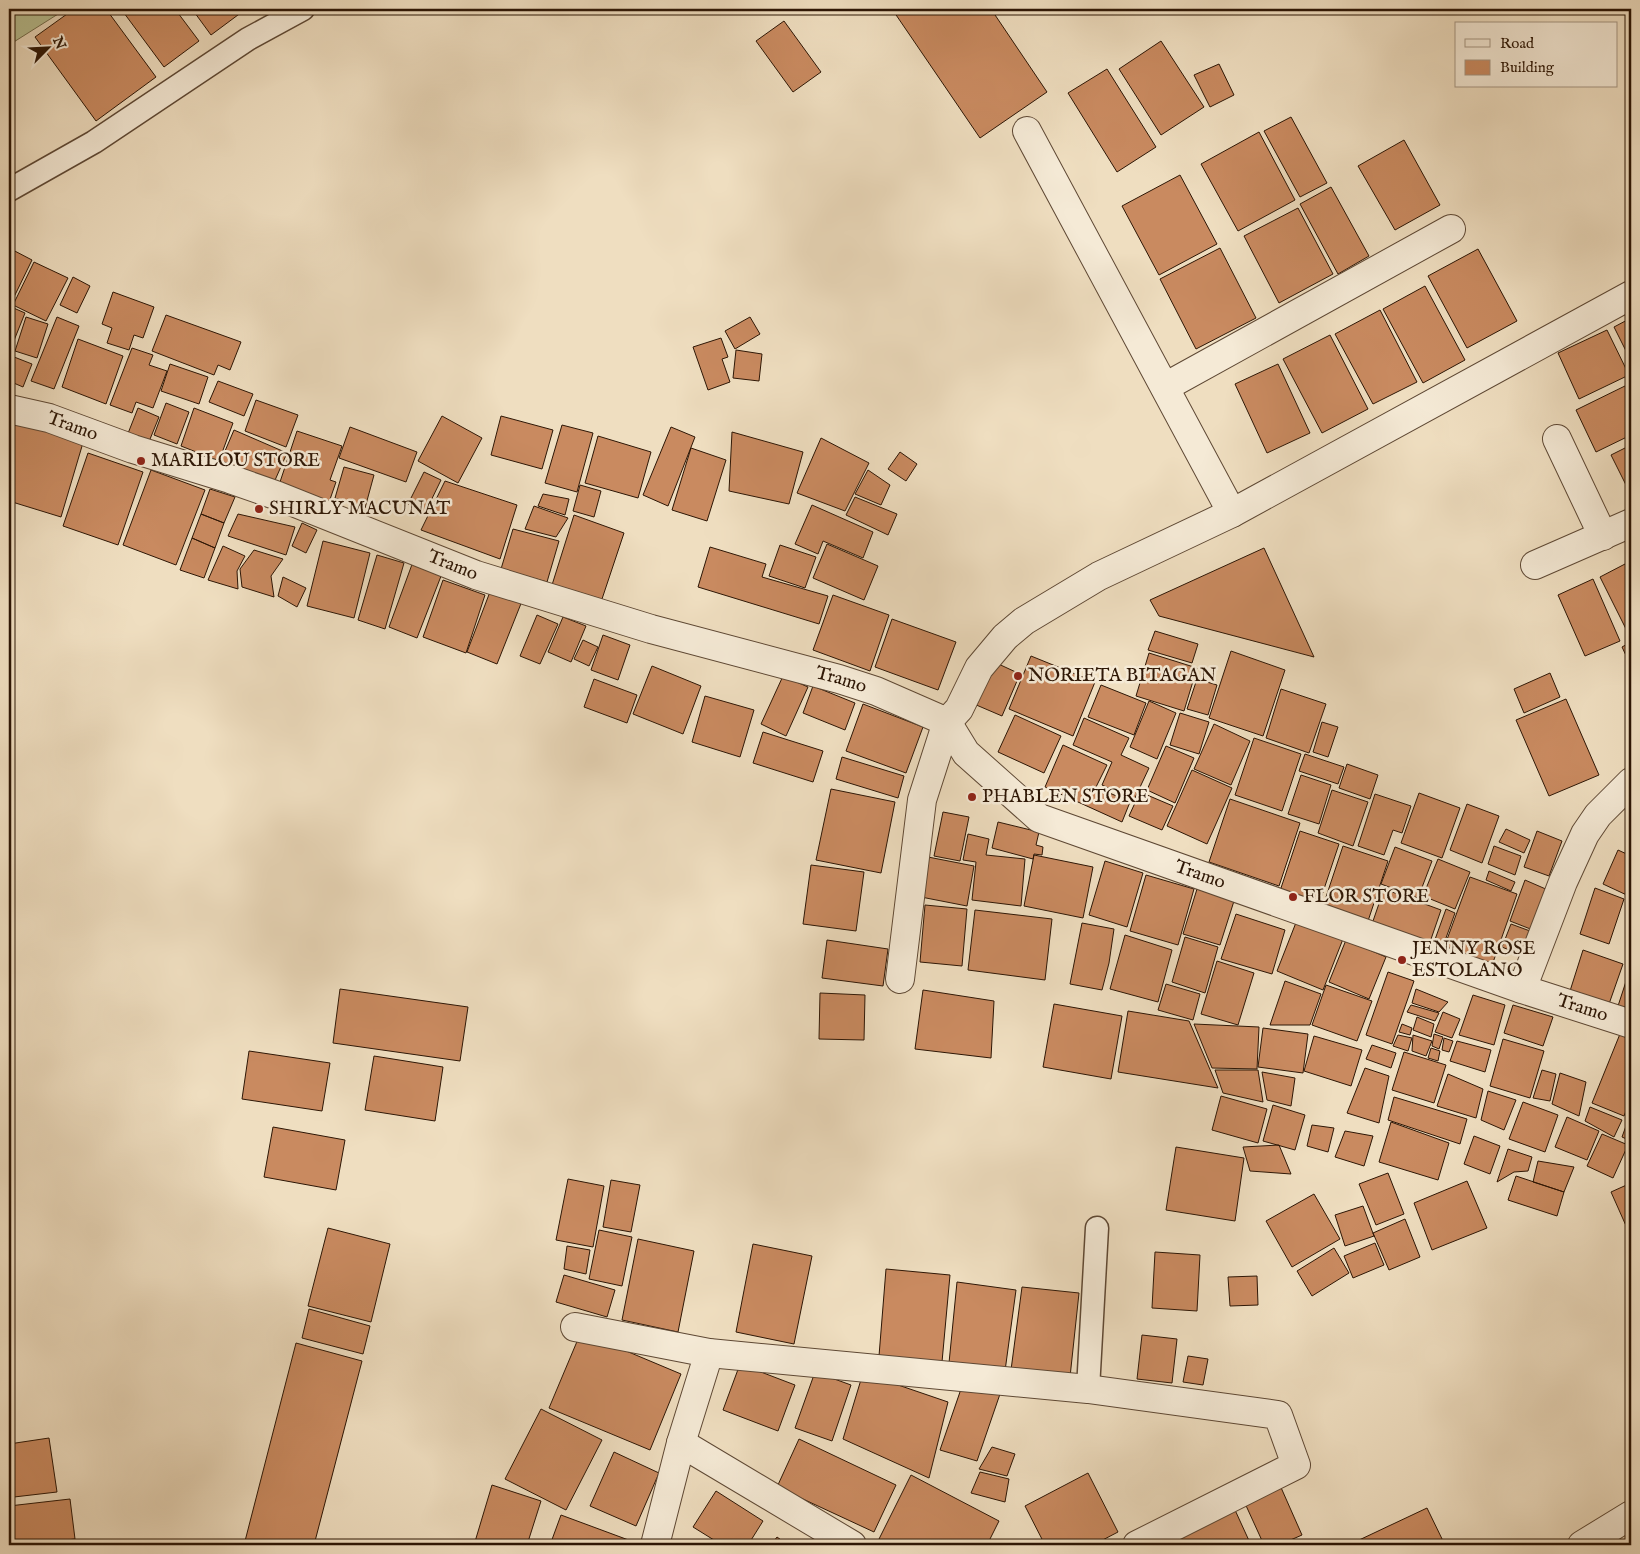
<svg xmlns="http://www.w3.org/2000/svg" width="1640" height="1554" font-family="'IM FELL English',serif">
  <rect width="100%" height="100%" fill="#efdec0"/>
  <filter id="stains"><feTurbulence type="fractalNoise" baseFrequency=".004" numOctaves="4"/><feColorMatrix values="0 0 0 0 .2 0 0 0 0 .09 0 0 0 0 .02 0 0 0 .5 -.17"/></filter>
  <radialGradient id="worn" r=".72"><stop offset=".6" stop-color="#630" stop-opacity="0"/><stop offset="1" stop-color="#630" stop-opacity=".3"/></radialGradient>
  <!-- green -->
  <path fill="#b9c192" stroke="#736c4c" d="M9,9H66L9,45Z"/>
  <!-- building -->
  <path fill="#c98a60" stroke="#2d1605" d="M74,9H106L156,77L96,121L35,37Z
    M129,9H175L199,41L164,67L124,13Z
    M192,9H246L211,35Z
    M892,9H991L1047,92L980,138Z
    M784,21L821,72L793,92L756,41Z
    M1161,41L1204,107L1161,135L1119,69Z
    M1219,64L1234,95L1210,107L1194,75Z
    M1107,69L1156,147L1117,172L1068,93Z
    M1291,117L1327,183L1300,197L1264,131Z
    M1259,132L1295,200L1238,231L1201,164Z
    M1404,140L1440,205L1395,230L1358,166Z
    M1180,175L1217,244L1159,275L1122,206Z
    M1331,187L1369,256L1338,274L1300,204Z
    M1298,208L1333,274L1279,303L1244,236Z
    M9,248L32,260L14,297L9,294Z
    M1220,248L1256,318L1196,349L1160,279Z
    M1478,249L1517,321L1467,348L1428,276Z
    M34,262L68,278L46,321L13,305Z
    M73,277L90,286L77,313L60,305Z
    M1425,286L1465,360L1423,383L1383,309Z
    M113,292L154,307L143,338L134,335L129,350L107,343L112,328L102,324Z
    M9,306L25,313L9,353Z
    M1380,310L1417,382L1373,404L1335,334Z
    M166,315L241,342L230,370L218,365L214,375L152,351Z
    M26,317L48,324L37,358L15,351Z
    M57,317L79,326L54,389L31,381Z
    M750,317L760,334L735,349L725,331Z
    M1631,318V361L1614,327Z
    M1607,330L1629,375L1579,399L1558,353Z
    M1330,335L1368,409L1322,433L1283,359Z
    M721,338L728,357L722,359L730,382L708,390L693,347Z
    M78,339L123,356L106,404L62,387Z
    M132,348L153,355L149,365L167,371L153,408L136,402L132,413L110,405Z
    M736,350L762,354L759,381L733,378Z
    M9,355L32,364L23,387L9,381Z
    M170,364L208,377L199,404L161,391Z
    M1278,364L1310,433L1267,453L1235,384Z
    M218,381L253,394L244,416L209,402Z
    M1631,383V435L1596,452L1576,410Z
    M256,400L298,415L286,447L245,431Z
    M166,403L189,412L177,444L154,435Z
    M138,408L159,417L146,449L125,441Z
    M194,408L233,423L219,461L181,446Z
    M9,413L85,436L61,517L9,501Z
    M442,416L482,438L458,483L418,461Z
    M501,416L553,430L542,469L491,455Z
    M562,425L593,433L577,492L545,483Z
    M350,427L417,452L406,482L339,458Z
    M671,427L695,437L668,506L643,495Z
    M234,430L287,453L272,487L219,465Z
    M297,431L342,446L330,480L336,482L326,511L276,494Z
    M732,432L803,452L789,504L729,491Z
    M598,436L651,452L638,498L585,483Z
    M821,438L869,463L845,511L797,493Z
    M1631,445V495L1611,455Z
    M691,448L726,460L707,521L672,510Z
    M900,452L917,464L906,481L888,469Z
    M88,453L143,472L118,545L63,526Z
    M344,467L374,475L365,508L335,498Z
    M151,470L205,490L176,565L123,545Z
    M868,470L890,485L881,505L855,494Z
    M424,472L441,480L425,513L408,504Z
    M445,481L517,505L500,559L421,530Z
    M580,485L601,491L594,517L573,511Z
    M210,489L235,497L224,523L201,514Z
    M543,494L569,499L565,515L538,506Z
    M855,497L897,514L888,535L846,515Z
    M812,505L873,532L863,558L823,541L818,554L795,544Z
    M534,506L568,518L556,537L525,529Z
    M201,514L224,523L215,548L192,538Z
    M238,514L295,527L286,555L228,536Z
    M574,515L624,533L601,602L552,585Z
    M302,523L317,530L306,553L292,546Z
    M513,529L559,541L547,582L501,569Z
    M192,538L215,548L204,578L180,570Z
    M323,541L370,553L354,618L307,606Z
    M827,544L878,566L864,600L813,578Z
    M780,545L816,557L805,588L769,576Z
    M223,546L245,556L237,571L238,589L208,580Z
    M710,547L766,564L762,577L828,596L819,624L698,587Z
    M1264,548L1314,657L1159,616L1150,600Z
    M254,550L283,559L271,576L274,597L242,587L240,569Z
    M377,555L404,563L385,629L358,620Z
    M414,559L443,571L417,638L389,627Z
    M1625,564L1631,578V631L1628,633L1600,577Z
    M283,577L306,588L297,607L278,596Z
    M1593,579L1620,641L1585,656L1558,595Z
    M443,580L485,595L466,653L423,637Z
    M493,584L524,596L497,664L467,652Z
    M833,595L889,615L870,671L813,650Z
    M537,615L558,624L540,664L520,656Z
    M563,617L586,626L571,662L548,652Z
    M892,619L956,642L938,690L875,667Z
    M1155,631L1198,644L1192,663L1148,650Z
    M603,635L630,645L618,680L591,670Z
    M583,640L598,647L589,666L574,659Z
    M1631,642V666L1622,647Z
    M1231,651L1285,670L1263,736L1209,718Z
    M1149,653L1197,668L1184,711L1136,696Z
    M1031,656L1095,682L1073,736L1009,709Z
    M992,661L1020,674L1002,716L974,704Z
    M652,666L701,686L683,734L633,714Z
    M1550,673L1560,697L1524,713L1514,689Z
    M783,676L808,687L786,736L761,724Z
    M594,679L637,695L627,723L584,707Z
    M1197,679L1217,685L1208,715L1187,709Z
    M1101,685L1146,703L1134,735L1088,717Z
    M813,686L855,703L845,730L803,713Z
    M1281,689L1326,704L1309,753L1266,738Z
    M705,696L754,710L740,757L692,742Z
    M1566,699L1599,775L1549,796L1516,720Z
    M1149,701L1176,713L1157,759L1130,747Z
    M863,704L923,727L906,773L846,751Z
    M1180,713L1209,722L1199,754L1170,745Z
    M1015,715L1061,736L1044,773L998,752Z
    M1084,718L1129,738L1121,755L1149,768L1134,800L1102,785L1112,762L1073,745Z
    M1322,722L1338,727L1328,757L1313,752Z
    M1214,724L1250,741L1231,785L1194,769Z
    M763,732L823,751L813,782L753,763Z
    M1254,738L1301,754L1282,811L1235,795Z
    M1063,745L1107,765L1096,787L1130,802L1122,822L1045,787Z
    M1166,746L1194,758L1175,803L1147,790Z
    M1305,754L1344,767L1338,784L1299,771Z
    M842,757L904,776L898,798L836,779Z
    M1347,764L1378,775L1370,799L1339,788Z
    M1192,770L1232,788L1207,844L1167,826Z
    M1301,775L1331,785L1319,824L1288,814Z
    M831,789L895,802L881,873L816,860Z
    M1332,790L1368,802L1353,846L1318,833Z
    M1140,792L1173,806L1162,830L1129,816Z
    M1419,793L1460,808L1442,858L1401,843Z
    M1375,794L1411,806L1402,833L1393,830L1384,855L1358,846Z
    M1230,799L1300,823L1279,886L1209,862Z
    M1467,804L1499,816L1482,863L1450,850Z
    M943,812L969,817L960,861L934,856Z
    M998,822L1039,832L1036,845L1043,847L1042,855L1034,854L1033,859L992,848Z
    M1506,829L1530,840L1524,853L1499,842Z
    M1300,831L1339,844L1319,904L1280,891Z
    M1537,831L1562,841L1549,876L1524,867Z
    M968,834L989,839L986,855L1025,859L1021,906L972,900L976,862L963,860Z
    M1343,846L1388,861L1367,924L1322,909Z
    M1494,846L1521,856L1515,875L1488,864Z
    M1395,847L1432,861L1418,898L1381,884Z
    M1618,850L1631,856V897L1603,884Z
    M1034,855L1093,867L1083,918L1024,906Z
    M928,857L974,866L967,906L921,897Z
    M1438,859L1470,872L1455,909L1423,896Z
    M1105,861L1143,873L1127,927L1089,915Z
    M811,865L864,872L856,931L803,924Z
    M1489,871L1515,882L1511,891L1486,880Z
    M1146,875L1194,889L1178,945L1130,931Z
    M1470,877L1517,894L1490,971L1442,953Z
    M1525,880L1548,890L1533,930L1510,921Z
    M1595,888L1624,899L1609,944L1580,934Z
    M1197,889L1234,901L1220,945L1183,934Z
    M1384,889L1441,910L1429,945L1372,924Z
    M925,905L967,909L962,966L920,962Z
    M1446,909L1455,913L1442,949L1433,945Z
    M975,910L1052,919L1045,980L968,970Z
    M1236,914L1285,930L1272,974L1221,959Z
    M1297,920L1343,939L1323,990L1277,971Z
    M1082,923L1114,929L1109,963L1102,990L1070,984Z
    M1511,924L1530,931L1521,955L1502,947Z
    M1125,935L1172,950L1158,1002L1110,989Z
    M1185,937L1218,947L1205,993L1172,982Z
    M827,940L888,949L883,986L822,978Z
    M1346,940L1386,957L1369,999L1329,982Z
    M1583,950L1623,964L1609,1004L1570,991Z
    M1217,961L1254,973L1238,1025L1201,1014Z
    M1631,966V1010L1618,1006Z
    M1388,972L1414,981L1392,1044L1366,1035Z
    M1285,981L1321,994L1310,1025H1270Z
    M1166,984L1200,994L1193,1020L1158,1010Z
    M1326,985L1372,1001L1357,1041L1312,1025Z
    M340,989L468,1007L460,1061L333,1043Z
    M1416,989L1448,1002L1439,1012L1412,1003Z
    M923,990L994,1001L991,1058L915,1049Z
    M820,993L865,995L864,1040L819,1039Z
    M1473,995L1505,1005L1494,1045L1459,1035Z
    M1054,1004L1122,1016L1111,1079L1043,1067Z
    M1411,1005L1439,1013L1435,1021L1407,1012Z
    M1513,1005L1553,1017L1543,1046L1504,1033Z
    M1128,1011L1189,1021L1218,1088L1118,1072Z
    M1443,1012L1460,1019L1452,1038L1435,1032Z
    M1417,1017L1434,1024L1431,1037L1413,1030Z
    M1194,1024L1259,1027L1257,1069L1212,1068Z
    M1402,1024L1412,1028L1410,1035L1399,1032Z
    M1263,1028L1308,1034L1303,1073L1258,1067Z
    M1622,1029L1631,1033V1098L1624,1116L1592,1103Z
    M1434,1034L1443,1037L1439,1049L1432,1046Z
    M1398,1035L1412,1038L1408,1051L1393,1046Z
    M1413,1035L1432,1041L1426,1056L1412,1051Z
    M1314,1036L1362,1050L1351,1086L1304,1071Z
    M1444,1038L1453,1041L1449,1052L1442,1050Z
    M1503,1039L1544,1051L1530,1098L1490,1086Z
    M1457,1041L1491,1050L1485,1072L1450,1061Z
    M1372,1045L1396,1053L1391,1068L1366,1059Z
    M1431,1048L1440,1051L1438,1061L1428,1058Z
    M249,1051L330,1063L322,1111L242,1099Z
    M1404,1052L1446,1065L1434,1103L1392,1090Z
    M374,1056L443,1067L435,1121L365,1110Z
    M1365,1068L1389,1076L1379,1123L1347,1113Z
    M1215,1070H1258L1263,1102L1223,1093Z
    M1542,1070L1556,1074L1550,1101L1533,1098Z
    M1262,1072L1295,1078L1291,1106L1267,1100Z
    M1560,1073L1586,1082L1579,1116L1552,1104Z
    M1448,1074L1483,1089L1476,1118L1437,1106Z
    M1488,1091L1516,1100L1504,1130L1481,1120Z
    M1221,1096L1267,1109L1258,1143L1212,1130Z
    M1394,1097L1467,1119L1460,1144L1388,1120Z
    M1523,1102L1558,1115L1545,1152L1509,1139Z
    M1273,1105L1305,1115L1295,1150L1263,1141Z
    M1590,1107L1622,1120L1614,1137L1585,1121Z
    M1631,1112V1141L1622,1137Z
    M1567,1117L1599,1131L1587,1160L1555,1147Z
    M1391,1122L1449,1143L1438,1180L1379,1162Z
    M1312,1125L1334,1128L1328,1152L1307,1146Z
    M273,1127L345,1140L336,1190L264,1177Z
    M1345,1131L1373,1136L1364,1166L1335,1157Z
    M1602,1134L1628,1145L1613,1178L1587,1166Z
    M1474,1136L1500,1146L1490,1174L1464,1164Z
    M1279,1145L1291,1174L1250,1171L1243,1147Z
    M1176,1147L1244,1158L1235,1221L1166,1210Z
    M1508,1149L1532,1157L1528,1171L1514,1172L1497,1182Z
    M1538,1161L1574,1167L1564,1192L1533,1182Z
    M1388,1173L1404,1214L1376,1225L1359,1184Z
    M1516,1176L1564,1192L1557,1216L1508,1200Z
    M568,1179L604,1186L593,1247L556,1240Z
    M611,1180L640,1185L631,1232L603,1227Z
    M1467,1181L1487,1228L1432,1250L1414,1203Z
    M1631,1183V1237L1611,1192Z
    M1314,1194L1340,1239L1292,1267L1266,1221Z
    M1363,1206L1374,1236L1345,1246L1335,1215Z
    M1405,1219L1420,1257L1389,1270L1373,1233Z
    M328,1228L390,1244L371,1322L308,1306Z
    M599,1230L632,1237L622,1286L589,1279Z
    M638,1239L694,1251L678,1332L622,1320Z
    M1375,1243L1384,1265L1353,1278L1344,1256Z
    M753,1244L812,1256L794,1344L736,1332Z
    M567,1246L590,1250L586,1274L564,1269Z
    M1334,1248L1349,1273L1312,1296L1297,1271Z
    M1155,1252L1200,1255L1197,1311L1152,1308Z
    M886,1269L950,1275L942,1362L879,1356Z
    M564,1275L615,1290L607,1317L556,1302Z
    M1257,1276L1258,1305L1230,1306L1228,1277Z
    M957,1282L1016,1290L1005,1371L949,1363Z
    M1022,1287L1079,1293L1070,1377L1011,1370Z
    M309,1309L370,1326L363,1354L302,1338Z
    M581,1332L681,1374L650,1450L549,1408Z
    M1142,1335L1177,1339L1172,1383L1137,1379Z
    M296,1343L362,1361L314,1545H244Z
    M1188,1356L1208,1359L1203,1385L1183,1382Z
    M740,1364L795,1385L778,1431L723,1410Z
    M815,1372L851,1385L832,1441L795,1428Z
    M863,1373L948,1402L929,1478L843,1439Z
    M961,1389L1000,1394L977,1461L940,1450Z
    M541,1409L602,1440L566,1510L505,1479Z
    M49,1438L57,1492L14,1497L9,1462V1444Z
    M799,1439L896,1485L874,1532L777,1487Z
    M992,1447L1015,1454L1007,1476L979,1469Z
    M614,1452L659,1473L636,1526L590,1506Z
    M980,1472L1009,1479L1005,1502L971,1493Z
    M1088,1473L1118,1532L1093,1545H1045L1025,1506Z
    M911,1475L999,1521L987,1545H882L877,1543Z
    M1279,1483L1302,1535L1279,1545H1264L1243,1499Z
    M492,1485L541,1501L527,1545H474Z
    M716,1491L763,1521L748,1545H722L693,1527Z
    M70,1499L75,1539L22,1545H10L9,1506Z
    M1427,1508L1445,1545H1359L1357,1541Z
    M1235,1510L1251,1545H1172L1170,1540Z
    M561,1515L642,1545H550Z
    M777,1537L788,1545H771Z"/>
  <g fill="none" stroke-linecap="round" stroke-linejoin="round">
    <!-- lane casing -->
    <g stroke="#5e4834" stroke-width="25">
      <path id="lane" d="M9,190L94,142L248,39L303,9
        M1088,1389L1097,1228"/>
    </g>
    <!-- street casing -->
    <g stroke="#5e4834" stroke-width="30">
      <g id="street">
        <path d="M1027,131L1232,513"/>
        <path d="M1165,387L1451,229"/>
        <path id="s1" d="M9,409L49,418L133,449L230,479L278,496L476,575L651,629L839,679L876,691L947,722L966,753L1039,818L1522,989L1631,1024"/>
        <path d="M1557,439L1603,536"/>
        <path d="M1535,565L1631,523"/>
        <path d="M900,979L922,800L947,722L959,709L979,668L1005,637L1024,621L1099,576L1232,513L1631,295"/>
        <path d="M1522,989L1563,882L1585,834L1598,815L1631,782"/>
        <path d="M575,1327L709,1353L1088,1389L1278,1415L1296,1465L1137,1545"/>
        <path d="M681,1443L852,1545"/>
        <path d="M655,1545L681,1443L709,1353"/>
        <path d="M1582,1545L1631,1515"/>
      </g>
    </g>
    <!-- lane -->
    <use href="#lane" stroke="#f5ead6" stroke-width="22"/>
    <!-- street -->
    <use href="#street" stroke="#f5ead6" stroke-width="28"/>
  </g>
  <!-- markers -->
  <g fill="#8f2418" stroke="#f5ead6" stroke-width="2">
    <circle cx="141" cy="461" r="5"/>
    <circle cx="259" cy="509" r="5"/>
    <circle cx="1018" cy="676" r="5"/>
    <circle cx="972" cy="797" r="5"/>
    <circle cx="1293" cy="897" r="5"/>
    <circle cx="1402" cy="960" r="5"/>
  </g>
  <g text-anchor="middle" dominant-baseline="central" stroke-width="5" stroke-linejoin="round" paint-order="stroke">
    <!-- street labels -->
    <g font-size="19" fill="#2d1605" stroke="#f5ead6">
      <text stroke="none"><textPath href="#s1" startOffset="66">Tramo</textPath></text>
      <text stroke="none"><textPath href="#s1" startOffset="471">Tramo</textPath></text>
      <text stroke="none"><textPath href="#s1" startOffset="876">Tramo</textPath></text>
      <text stroke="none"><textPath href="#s1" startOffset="1295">Tramo</textPath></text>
      <text stroke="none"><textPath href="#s1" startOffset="1700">Tramo</textPath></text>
    </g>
    <!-- poi labels -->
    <g font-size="19" fill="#2d1605" stroke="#f5ead6" text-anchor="start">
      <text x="151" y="461">MARILOU STORE</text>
      <text x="269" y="509">SHIRLY MACUNAT</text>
      <text x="1028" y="676">NORIETA BITAGAN</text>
      <text x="982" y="797">PHABLEN STORE</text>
      <text x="1303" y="897">FLOR STORE</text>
      <text x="1412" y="949">JENNY ROSE<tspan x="1412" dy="22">ESTOLANO</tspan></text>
    </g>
  </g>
  <!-- margin -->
  <rect width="1640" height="1554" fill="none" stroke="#efdec0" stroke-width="30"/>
  <rect x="10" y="10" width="1620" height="1534" fill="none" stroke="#2d1605" stroke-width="2.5"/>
  <rect x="15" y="15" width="1610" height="1524" fill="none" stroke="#2d1605"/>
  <!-- legend -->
  <rect x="1455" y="22" width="162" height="65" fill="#f5ead6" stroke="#a59582"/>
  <rect x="1465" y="39" width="25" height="8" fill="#f5ead6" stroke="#a59582"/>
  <text x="1500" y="48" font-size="15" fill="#2d1605">Road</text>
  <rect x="1465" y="60" width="25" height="15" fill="#c98a60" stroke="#a59582"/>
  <text x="1500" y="72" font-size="15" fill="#2d1605">Building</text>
  <!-- north arrow -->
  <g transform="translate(48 48) rotate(66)" stroke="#f5ead6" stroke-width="4" paint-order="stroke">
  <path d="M0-4L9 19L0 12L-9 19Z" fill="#2d1605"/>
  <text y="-8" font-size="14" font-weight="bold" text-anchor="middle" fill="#2d1605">N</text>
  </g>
  <rect width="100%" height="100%" filter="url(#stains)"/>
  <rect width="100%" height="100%" fill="url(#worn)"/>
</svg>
